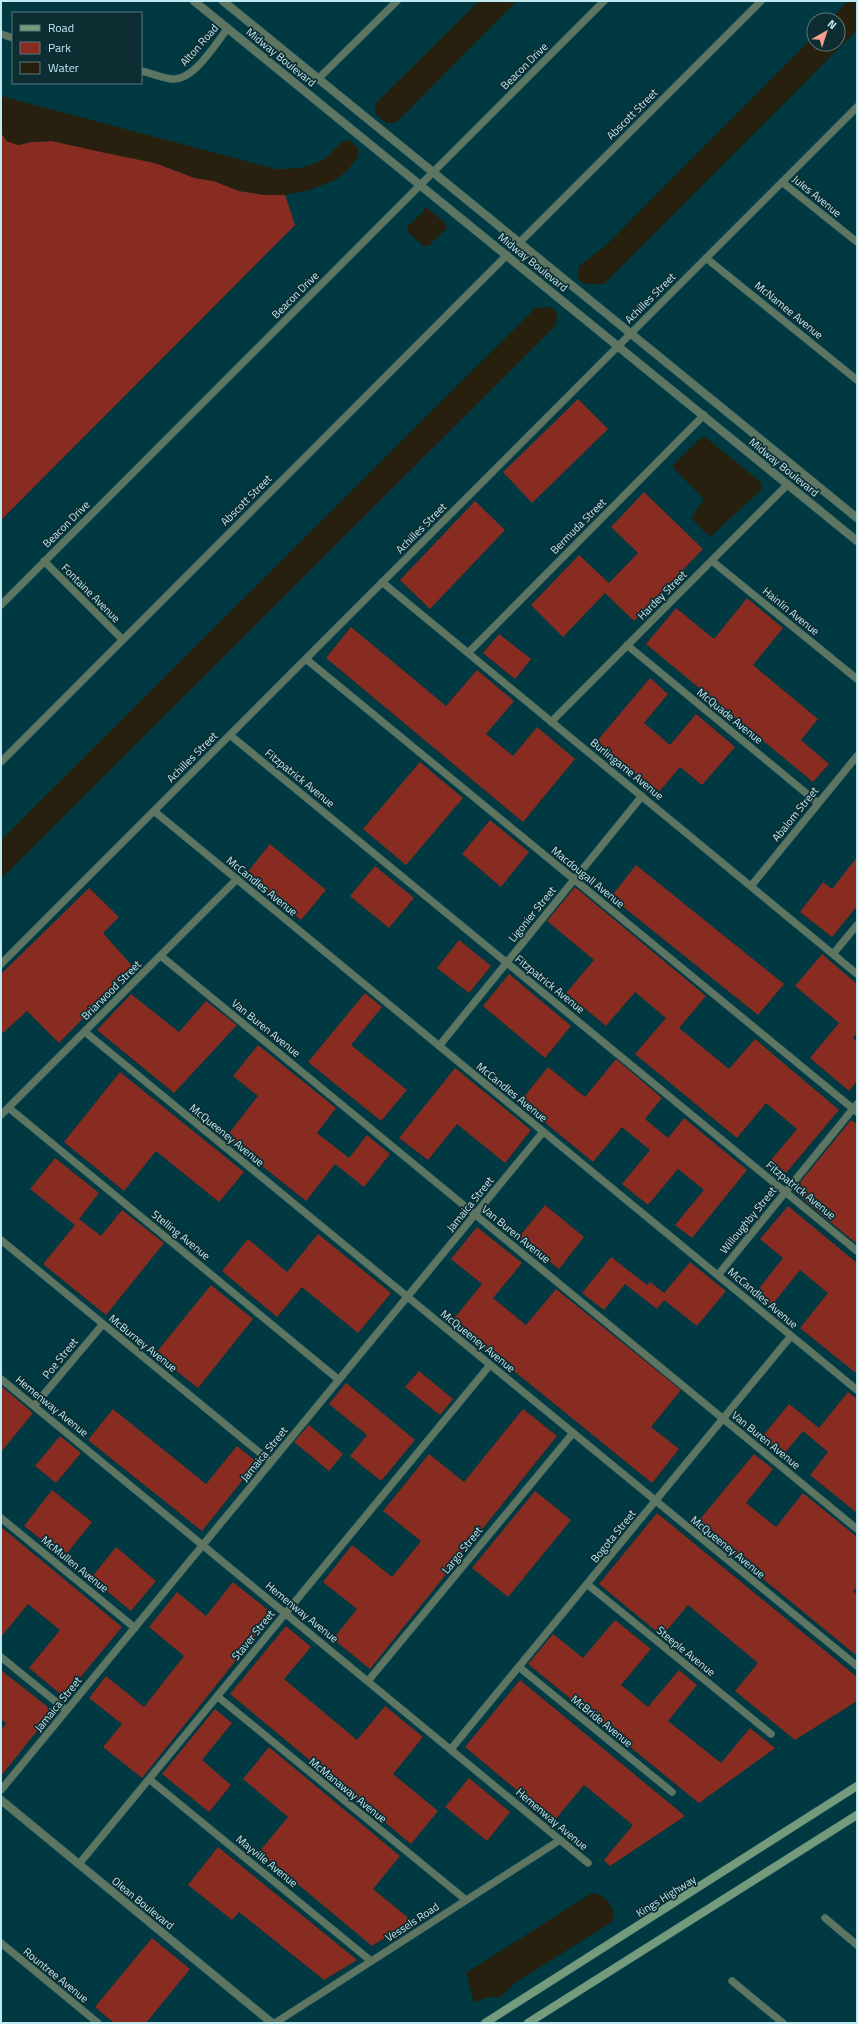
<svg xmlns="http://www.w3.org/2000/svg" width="858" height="2024" font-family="'Titillium Web',sans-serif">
  <rect width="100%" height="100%" fill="#003941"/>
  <!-- green -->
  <path fill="#882b20" d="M1,133L7,141L18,145L31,142L52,141L155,163L195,178L214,181L239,191L265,195H285L295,225L1,520Z
    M578,399L608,429L532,503L503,472Z
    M644,492L703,549L634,621L605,593L563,637L531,605L579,555L609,583L638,553L611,527Z
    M475,501L505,530L430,609L400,580Z
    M747,598L783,628L753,665L818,719L801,740L829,764L813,782L646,644L676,608L714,639Z
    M351,627L446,706L477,670L514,701L486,734L513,756L537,727L575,759L523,822L326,658Z
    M499,634L531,659L515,679L483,653Z
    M650,678L668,694L644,723L670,745L696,714L735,747L702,785L680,767L658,793L597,741Z
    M420,762L463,798L406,865L363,829Z
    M490,820L529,852L501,887L462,854Z
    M270,844L326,890L301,920L246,874Z
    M857,857V906L832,937L800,912L823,882L832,889Z
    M636,865L784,984L758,1015L611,897Z
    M375,866L414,898L389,928L350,896Z
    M575,887L706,996L679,1028L729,1069L755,1039L839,1110L786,1173L771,1160L797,1129L766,1103L737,1138L635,1054L666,1018L635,992L606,1026L566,993L594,960L547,921Z
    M89,888L119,917L103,933L133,967L59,1043L27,1011L3,1033L1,1031V974Z
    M459,940L491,966L469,993L437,968Z
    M822,954L857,984V1033L853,1038L857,1042V1081L849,1091L810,1058L839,1023L795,986Z
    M509,974L571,1026L545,1058L483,1006Z
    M365,993L382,1007L351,1045L407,1090L381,1121L308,1062Z
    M131,994L179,1032L206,1001L237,1025L174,1093L97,1030Z
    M258,1045L336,1108L317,1133L349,1158L367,1135L390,1154L364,1187L335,1164L306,1201L226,1137L258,1096L233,1076Z
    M616,1059L662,1098L645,1119L668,1138L684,1118L747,1170L692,1238L675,1225L704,1190L678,1169L648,1205L622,1184L650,1150L622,1127L593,1162L520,1102L548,1067L585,1097Z
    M455,1068L531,1130L505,1163L457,1124L428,1160L399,1138Z
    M120,1072L244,1172L219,1202L156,1151L124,1191L64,1142Z
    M851,1120L857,1124V1244L793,1191Z
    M55,1158L99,1193L79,1219L101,1236L122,1210L164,1243L106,1315L43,1264L75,1225L30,1189Z
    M545,1205L584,1237L559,1269L519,1237Z
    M788,1206L857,1263V1374L800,1328L828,1293L800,1270L772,1305L756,1292L783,1258L760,1239Z
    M477,1227L522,1263L493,1298L526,1325L556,1289L681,1390L651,1427L679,1449L652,1483L452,1321L482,1284L451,1259Z
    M318,1234L391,1293L358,1333L302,1287L277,1317L222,1271L248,1239L287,1272Z
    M611,1257L647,1285L650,1282L664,1293L690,1262L726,1291L697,1326L664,1300L657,1309L625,1284L604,1310L582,1293Z
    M211,1285L253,1319L198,1388L155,1354Z
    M419,1371L453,1399L440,1415L405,1387Z
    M346,1383L415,1440L381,1481L350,1456L367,1435L329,1404Z
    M1,1386L33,1413L1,1452Z
    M848,1392L857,1399V1513L810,1475L828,1452L803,1431L784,1454L762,1437L789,1404L819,1428Z
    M113,1409L206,1484L237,1446L257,1462L202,1531L88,1440Z
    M523,1409L557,1436L370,1669L333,1639L357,1609L323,1582L352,1545L392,1577L421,1541L383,1511L429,1454L464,1482Z
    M309,1425L343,1454L329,1471L294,1442Z
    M60,1436L81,1453L56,1483L35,1466Z
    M754,1454L773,1469L746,1503L776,1527L803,1493L857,1537V1587L853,1591L857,1595V1656L696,1524Z
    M52,1490L92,1522L64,1557L24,1526Z
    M535,1491L571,1520L508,1597L472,1568Z
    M657,1513L857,1677V1701L795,1740L735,1691L758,1663L688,1605L662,1636L599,1584Z
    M1,1527L122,1627L64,1697L29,1668L60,1630L28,1604L1,1637Z
    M116,1547L156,1581L131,1611L91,1578Z
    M233,1582L273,1614L142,1778L103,1747L122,1724L89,1698L106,1676L144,1707L184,1656L149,1627L177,1592L206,1616Z
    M615,1620L651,1649L621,1685L648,1707L679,1670L697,1685L668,1721L721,1763L750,1728L775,1748L699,1803L528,1664L553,1634L583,1658Z
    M286,1626L311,1647L284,1679L357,1740L385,1706L423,1737L393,1774L438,1811L411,1844L230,1694Z
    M1,1670L53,1711L1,1776V1730L6,1723L1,1719Z
    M520,1680L685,1816L610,1866L604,1860L633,1825L584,1785L554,1821L465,1747Z
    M215,1709L232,1723L202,1760L231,1785L209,1812L162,1774Z
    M269,1747L400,1856L373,1889L412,1921L372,1946L259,1852L288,1817L243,1779Z
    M469,1778L510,1812L487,1841L445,1807Z
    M218,1847L357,1960L324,1980L239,1912L232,1920L188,1885Z
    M152,1938L190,1969L146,2023H114L95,2007Z"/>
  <!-- water -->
  <path fill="#27200e" d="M479,1H517L397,122L386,123L376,114L375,104Z
    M848,1H857V30L604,284H585L577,278L579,266L605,246L814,36V44H838V20H830Z
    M1,96L276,169C293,169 310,168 324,159C333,153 338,141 349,140L359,149L358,157L346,172L333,181L309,190L285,195H265L239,191L214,181L195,178L155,163L101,152L52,141L31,142L18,145L7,141L1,133Z
    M425,206L445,223L447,228L428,246L424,247L408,232L407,227L423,212Z
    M551,307L557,312L556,325L1,879V840L535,308Z
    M702,437H705L762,483V489L710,537L691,518L704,499L673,468L674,464Z
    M592,1893C607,1896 615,1906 613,1921L515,1983L500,1997H489L474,2002L466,1973Z"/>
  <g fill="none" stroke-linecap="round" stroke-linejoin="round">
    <!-- minor casing -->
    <g stroke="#225961" stroke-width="8">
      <path id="minor" d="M1,34L13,38
        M141,71C151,73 162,78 172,79C194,81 215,44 228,28
        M319,78L397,1
        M782,182L857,242
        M519,243L761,1
        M706,258L857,380
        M44,561L123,640
        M712,561L857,679
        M382,582L857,974
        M1,605L604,1
        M627,645L818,803
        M468,653L704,415
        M306,659L857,1112
        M551,722L788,484
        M230,735L857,1251
        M1,762L507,255
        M154,811L857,1390
        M751,886L857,756
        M833,954L857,925
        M161,956L857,1529
        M1,964L857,107
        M85,1032L857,1666
        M439,1046L642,796
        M9,1108L339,1380
        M1,1115L237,879
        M1,1240L271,1462
        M718,1275L857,1104
        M1,1379L588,1863
        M34,1406L103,1324
        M1,1518L135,1628
        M587,1584L771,1734
        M1,1657L66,1710
        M519,1667L672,1792
        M368,1681L573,1433
        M217,1696L466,1900
        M451,1749L791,1336
        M149,1779L371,1961
        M1,1790L543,1132
        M79,1864L490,1365
        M825,1918L857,1945
        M1,1943L98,2023
        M732,1981L783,2023
        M275,2023L560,1840"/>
    </g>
    <!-- tertiary casing -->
    <g stroke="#225961" stroke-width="9">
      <path id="tertiary" d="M194,1L857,541
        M223,1L857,518
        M1,1800L272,2023"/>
    </g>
    <!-- secondary casing -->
    <g stroke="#225961" stroke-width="9">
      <path id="secondary" d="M485,2023L857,1786
        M528,2023L857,1815"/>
    </g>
    <!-- minor -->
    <use href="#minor" stroke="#5d7561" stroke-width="7"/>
    <!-- tertiary -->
    <use href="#tertiary" stroke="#5d7561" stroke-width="8"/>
    <!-- secondary -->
    <use href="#secondary" stroke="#749b7b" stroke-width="8"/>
  </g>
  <g text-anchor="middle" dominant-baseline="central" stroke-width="3.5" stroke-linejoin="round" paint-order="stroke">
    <!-- street labels -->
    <g font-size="11" fill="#bfeaf2" stroke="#0e2d32">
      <text transform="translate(199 45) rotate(-49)">Alton Road</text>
      <text transform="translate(281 57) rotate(39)">Midway Boulevard</text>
      <text transform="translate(524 66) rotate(-45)">Beacon Drive</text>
      <text transform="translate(632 114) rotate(-45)">Abscott Street</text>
      <text transform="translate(817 196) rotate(39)">Jules Avenue</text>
      <text transform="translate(533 262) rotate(39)">Midway Boulevard</text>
      <text transform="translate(295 295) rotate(-45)">Beacon Drive</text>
      <text transform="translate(650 298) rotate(-45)">Achilles Street</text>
      <text transform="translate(789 310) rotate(39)">McNamee Avenue</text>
      <text transform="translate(784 467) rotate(39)">Midway Boulevard</text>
      <text transform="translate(246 500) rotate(-45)">Abscott Street</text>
      <text transform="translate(66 524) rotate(-45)">Beacon Drive</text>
      <text transform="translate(578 526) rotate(-45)">Bermuda Street</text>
      <text transform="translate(421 528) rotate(-45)">Achilles Street</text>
      <text transform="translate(91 593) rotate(45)">Fontaine Avenue</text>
      <text transform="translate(662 595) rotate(-45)">Hardey Street</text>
      <text transform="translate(791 611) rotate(39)">Hainlin Avenue</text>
      <text transform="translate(730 716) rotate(39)">McQuade Avenue</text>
      <text transform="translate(192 757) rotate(-45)">Achilles Street</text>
      <text transform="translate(627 769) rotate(39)">Burlingame Avenue</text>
      <text transform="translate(300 778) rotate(39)">Fitzpatrick Avenue</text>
      <text transform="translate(795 814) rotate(-51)">Abalom Street</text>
      <text transform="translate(588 877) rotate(39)">Macdougall Avenue</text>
      <text transform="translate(262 886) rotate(39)">McCandles Avenue</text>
      <text transform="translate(532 914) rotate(-51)">Ligonier Street</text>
      <text transform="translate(550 984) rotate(39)">Fitzpatrick Avenue</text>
      <text transform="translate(111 990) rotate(-45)">Briarwood Street</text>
      <text transform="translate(266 1028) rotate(39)">Van Buren Avenue</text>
      <text transform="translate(512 1092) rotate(39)">McCandles Avenue</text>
      <text transform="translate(227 1135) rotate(39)">McQueeney Avenue</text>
      <text transform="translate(801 1190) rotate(39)">Fitzpatrick Avenue</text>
      <text transform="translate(470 1204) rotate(-51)">Jamaica Street</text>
      <text transform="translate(748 1220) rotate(-51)">Willoughby Street</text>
      <text transform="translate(516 1234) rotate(39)">Van Buren Avenue</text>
      <text transform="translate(181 1235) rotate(39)">Stelling Avenue</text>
      <text transform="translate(763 1298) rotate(40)">McCandles Avenue</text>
      <text transform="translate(478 1341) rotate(39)">McQueeney Avenue</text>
      <text transform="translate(143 1343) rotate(39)">McBurney Avenue</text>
      <text transform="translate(60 1358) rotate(-51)">Poe Street</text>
      <text transform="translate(52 1406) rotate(39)">Hemenway Avenue</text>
      <text transform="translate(766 1440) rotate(39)">Van Buren Avenue</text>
      <text transform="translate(264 1454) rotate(-51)">Jamaica Street</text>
      <text transform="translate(613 1536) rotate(-51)">Bogota Street</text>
      <text transform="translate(728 1547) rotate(39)">McQueeney Avenue</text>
      <text transform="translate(462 1550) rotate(-51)">Largo Street</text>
      <text transform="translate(75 1564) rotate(39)">McMullen Avenue</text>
      <text transform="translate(302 1612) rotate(39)">Hemenway Avenue</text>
      <text transform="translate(253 1635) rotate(-51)">Staver Street</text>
      <text transform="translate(686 1651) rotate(39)">Steeple Avenue</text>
      <text transform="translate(58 1704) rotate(-51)">Jamaica Street</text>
      <text transform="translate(602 1721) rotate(39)">McBride Avenue</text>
      <text transform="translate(348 1790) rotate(39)">McManaway Avenue</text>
      <text transform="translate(552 1819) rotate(40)">Hemenway Avenue</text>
      <text transform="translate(267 1861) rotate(39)">Mayville Avenue</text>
      <text transform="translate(666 1896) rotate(-32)">Kings Highway</text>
      <text transform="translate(143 1903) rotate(39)">Olean Boulevard</text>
      <text transform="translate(412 1922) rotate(-33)">Vessels Road</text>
      <text transform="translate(56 1975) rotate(39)">Rountree Avenue</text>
    </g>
  </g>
  <!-- border -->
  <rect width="858" height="2024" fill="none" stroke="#bfeaf2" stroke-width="4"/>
  <!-- legend -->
  <rect x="12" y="12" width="130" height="72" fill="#0e2d32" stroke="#55797f"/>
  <rect x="20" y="25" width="20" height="6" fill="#749b7b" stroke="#55797f"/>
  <text x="48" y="32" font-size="12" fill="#bfeaf2">Road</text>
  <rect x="20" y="42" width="20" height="12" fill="#882b20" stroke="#55797f"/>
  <text x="48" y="52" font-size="12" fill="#bfeaf2">Park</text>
  <rect x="20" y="62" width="20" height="12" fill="#27200e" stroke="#55797f"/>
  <text x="48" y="72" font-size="12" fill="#bfeaf2">Water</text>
  <!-- north arrow -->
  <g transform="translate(826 32) rotate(39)"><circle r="19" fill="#0e2d32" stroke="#55797f"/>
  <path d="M0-3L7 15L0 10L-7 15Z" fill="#f59d8e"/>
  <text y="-6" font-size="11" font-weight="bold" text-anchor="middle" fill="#bfeaf2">N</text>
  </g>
</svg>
